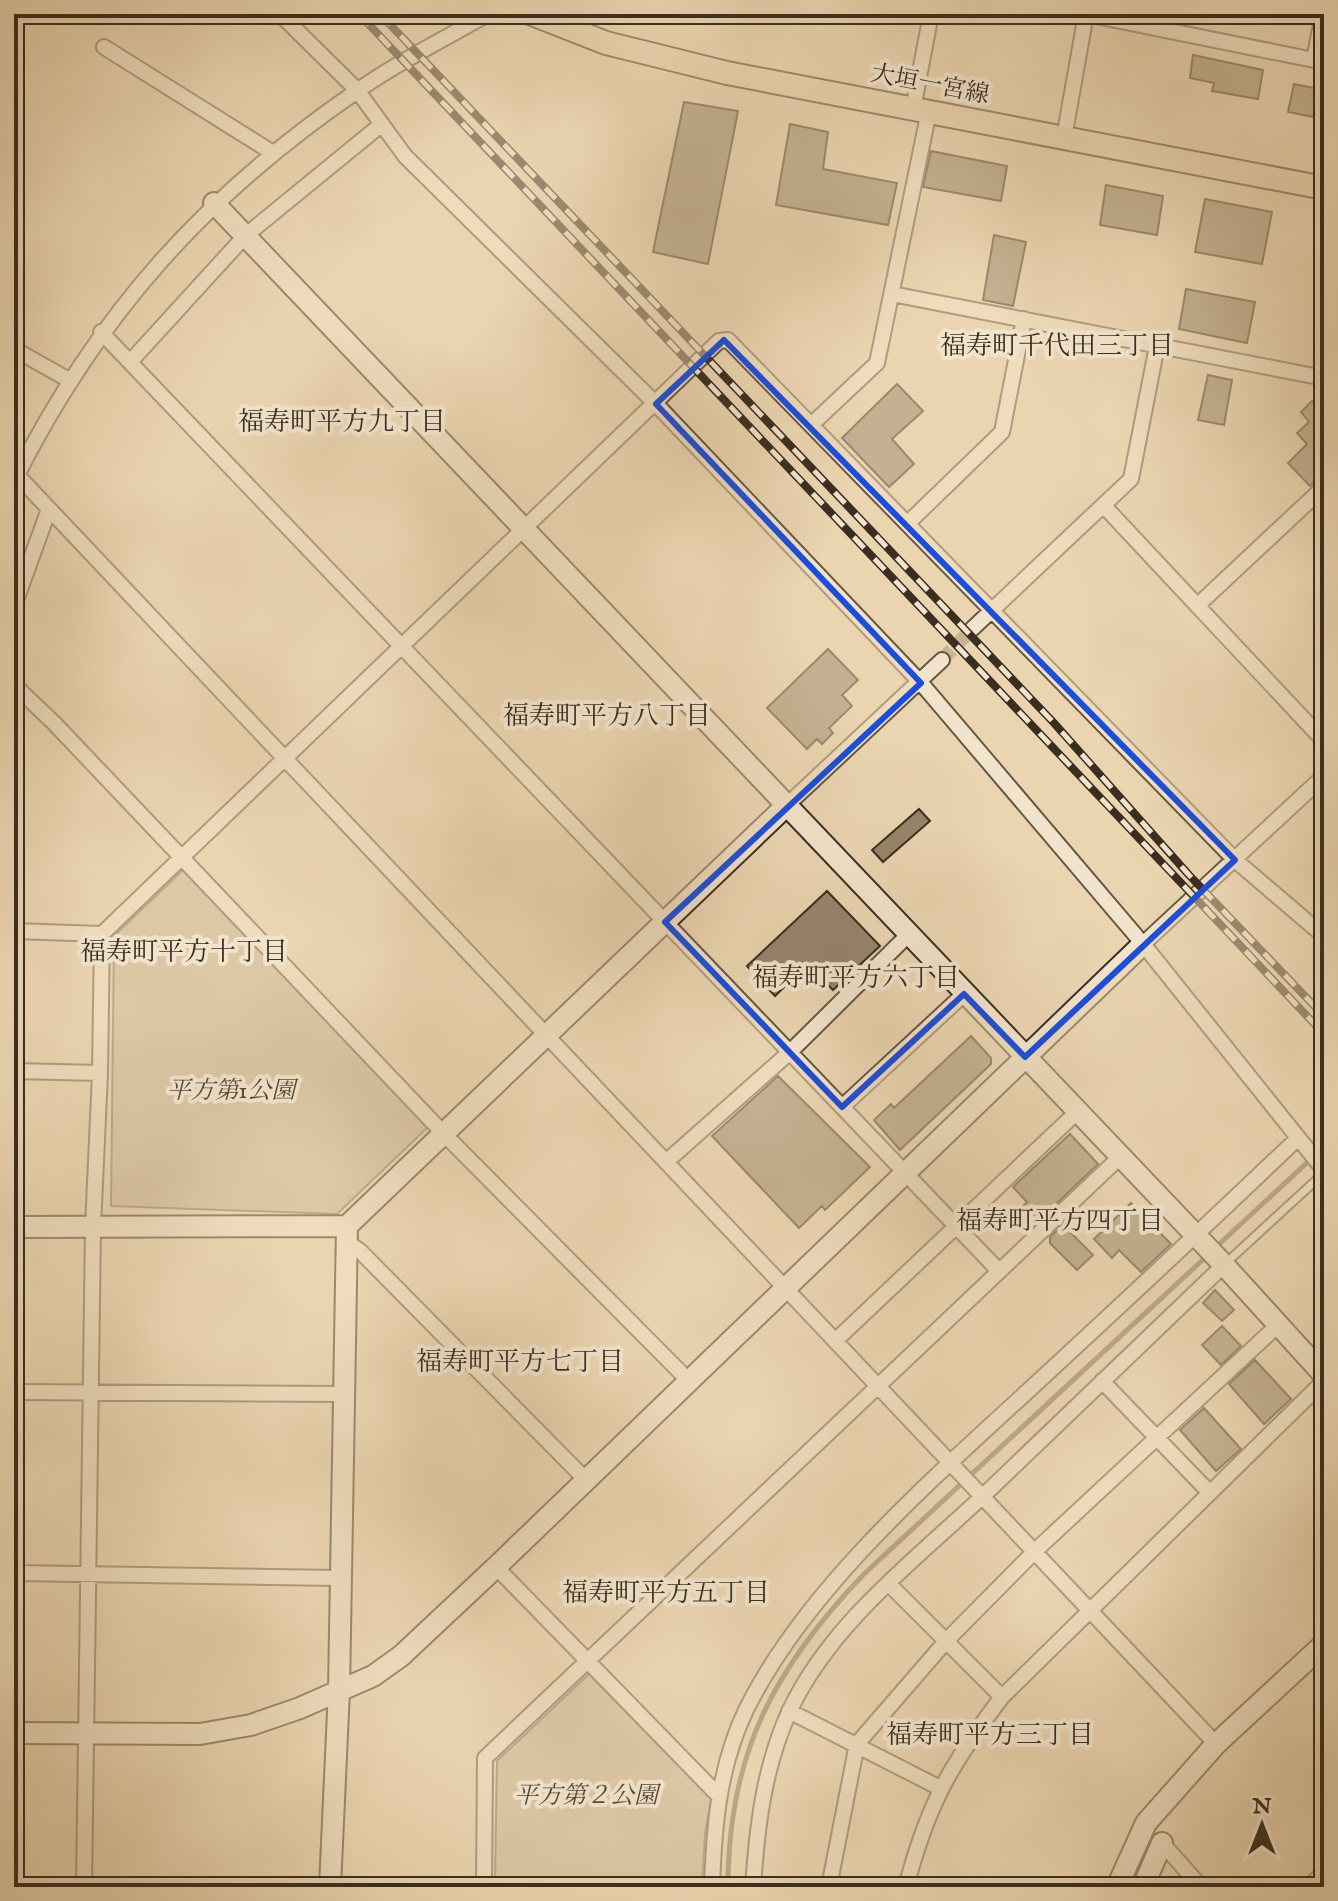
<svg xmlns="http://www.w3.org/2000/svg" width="1338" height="1901" font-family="'IM FELL English','Noto Serif JP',serif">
  <rect width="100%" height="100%" fill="#ebd5b1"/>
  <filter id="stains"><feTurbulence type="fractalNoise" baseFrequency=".0025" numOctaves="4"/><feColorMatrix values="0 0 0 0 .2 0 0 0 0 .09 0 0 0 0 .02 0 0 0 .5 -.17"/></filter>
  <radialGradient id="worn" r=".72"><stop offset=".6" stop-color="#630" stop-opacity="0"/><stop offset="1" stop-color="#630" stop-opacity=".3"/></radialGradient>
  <!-- green -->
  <path fill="#cdb999" stroke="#84745d" stroke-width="2" d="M184,869L429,1126L337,1214L111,1206L114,936Z
    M589,1674L711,1798L705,1834L702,1884L495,1882L497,1761Z"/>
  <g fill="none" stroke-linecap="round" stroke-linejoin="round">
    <!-- stream -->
    <path stroke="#80705a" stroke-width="5" d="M1216,1247L1324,1147
      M728,1887C728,1754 774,1668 864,1574L1209,1254"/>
  </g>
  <!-- building -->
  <path fill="#96856c" stroke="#3a2e21" stroke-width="2" d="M1193,55L1263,70L1258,99L1212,91L1214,83L1190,78Z
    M1294,84L1324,90V119L1288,112Z
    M684,102L738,111L708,264L653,252Z
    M790,124L828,132L823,169L897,183L888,225L776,205Z
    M931,151L1007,166L1001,201L923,187Z
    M1106,185L1163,196L1157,235L1100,225Z
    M1205,199L1272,212L1262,264L1195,252Z
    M994,235L1026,242L1013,306L983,300Z
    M1186,289L1255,302L1247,343L1179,329Z
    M1208,375L1232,380L1224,425L1198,420Z
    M897,384L923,411L892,439L914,464L889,487L842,438Z
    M1312,401L1322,410L1324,408V448L1317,454L1324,461V473L1310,486L1288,463L1307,444L1297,433L1309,422L1301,412Z
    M828,649L858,680L842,695L852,706L829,728L833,733L822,744L817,739L807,749L767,708Z
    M919,809L930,821L883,862L872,850Z
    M827,891L880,946L833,990L808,964L775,996L747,966Z
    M971,1036L991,1058V1064L900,1150L874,1120L891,1104L894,1108Z
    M778,1076L870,1167L825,1210L822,1206L799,1228L712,1136Z
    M1070,1134L1098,1164L1036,1223L1021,1208L1027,1202L1013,1187Z
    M1131,1203L1171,1244L1141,1272L1119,1250L1112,1258L1094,1239Z
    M1063,1225L1093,1255L1077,1270L1050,1243V1237Z
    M1215,1290L1234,1310L1222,1321L1203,1303Z
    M1222,1326L1241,1346L1221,1365L1202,1345Z
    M1255,1360L1291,1399L1264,1424L1229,1384Z
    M1204,1408L1241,1449L1216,1471L1180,1430Z"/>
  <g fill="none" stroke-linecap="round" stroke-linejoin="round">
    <!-- street-tunnel -->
    <path stroke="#c8b494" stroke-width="14" stroke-dasharray="14 7" stroke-linecap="butt" d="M942,660L972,629"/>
    <!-- lane casing -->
    <g stroke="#665845" stroke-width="11">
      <path id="lane" d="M1226,1263L1324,1173"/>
    </g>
    <!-- street casing -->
    <g stroke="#665845" stroke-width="18">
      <path id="street" d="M280,14L357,90L405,156L656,404L921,683L1143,944L1324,1170
        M1086,14L1314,60L1323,14
        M104,47L273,153
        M913,109L931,14
        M1064,138L1086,14
        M892,294L1324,378
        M101,332L999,1271
        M14,349L69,380
        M130,362L245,236L382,124
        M811,425L877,363L929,111
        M17,475L1216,1744
        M14,481C98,314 203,197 357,91C398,62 444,39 488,14
        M1104,506L1324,741
        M909,522L1002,432L1024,319
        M1198,605L1324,487
        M14,606L49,509
        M972,629L1131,479L1157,346
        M14,685L54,723L444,1134L689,1381
        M785,807L942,660
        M14,931L102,934L719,341L728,340L1235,860L1324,936
        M1143,944L1324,776
        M14,1071L100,1073
        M842,1107L964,994
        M667,1161L790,1052L908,935
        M347,1242L360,1251L586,1480
        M835,1341L1077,1112
        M1102,1381L1210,1493
        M14,1392L342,1394
        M496,1567L719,1796
        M14,1573L339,1578
        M888,1583L1002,1697
        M789,1711L940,1788
        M1162,1843L1201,1887
        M84,1887L93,1227L100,1073L102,934
        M484,1887L485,1758L1120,1157
        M712,1887C714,1826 719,1766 746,1710C805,1590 930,1481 1029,1390C1119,1307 1209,1223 1298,1138
        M753,1887C757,1827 764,1766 790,1710C831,1623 915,1560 984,1495C1064,1419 1144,1342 1224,1265
        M829,1887L857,1744L947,1640L1036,1550L1278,1325
        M906,1887C928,1804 950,1765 1002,1697L1324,1381
        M1309,1887L1324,1872"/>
    </g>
    <!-- secondary casing -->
    <g stroke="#3a2e21" stroke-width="24">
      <path id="secondary" d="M214,203L1224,1265L1324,1375
        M14,1227L347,1226L785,807
        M14,1733L200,1734L251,1725L300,1708L373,1676L401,1656L496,1567L1143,944
        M330,1887L339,1690L347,1226
        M1117,1887L1146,1823L1216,1744L1324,1644
        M1143,1887L1162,1843"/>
    </g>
    <!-- primary casing -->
    <g stroke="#3a2e21" stroke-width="26">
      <path id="primary" d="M532,14L606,43L727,73L1324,188"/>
    </g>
    <!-- lane -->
    <use href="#lane" stroke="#f2e4cc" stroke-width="7"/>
    <!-- street -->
    <use href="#street" stroke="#f2e4cc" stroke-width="14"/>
    <!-- secondary -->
    <use href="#secondary" stroke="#f2e4cc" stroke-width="20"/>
    <!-- primary -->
    <use href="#primary" stroke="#ebd5b1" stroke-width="22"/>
    <!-- rail casing -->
    <g stroke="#3a2e21" stroke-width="8">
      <path id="rail" d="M359,14L1324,1034
        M380,14L1054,723L1189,875L1324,1016"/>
    </g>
    <!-- rail -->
    <use href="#rail" stroke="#f2e4cc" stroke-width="5" stroke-dasharray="15" stroke-linecap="butt"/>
  </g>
  <!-- marked area -->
  <path d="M0 0H1338V1901H0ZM724,340L1235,860L1025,1057L964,994L842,1107L665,922L921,683L656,404Z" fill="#ebd5b1" fill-opacity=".55" fill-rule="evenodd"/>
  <path fill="none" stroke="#1d4ed8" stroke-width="6" stroke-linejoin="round" d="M724,340L1235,860L1025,1057L964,994L842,1107L665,922L921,683L656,404Z"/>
  <g text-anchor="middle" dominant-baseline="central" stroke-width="8" stroke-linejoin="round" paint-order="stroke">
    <!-- street labels -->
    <g font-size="24" fill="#3a2e21" stroke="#f2e4cc">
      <text transform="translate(930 85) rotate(11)">大垣一宮線</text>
    </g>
    <!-- park labels -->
    <g font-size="24" font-style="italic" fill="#574a39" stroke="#f2e4cc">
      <text x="231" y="1091">平方第1公園</text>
      <text x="586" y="1796">平方第２公園</text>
    </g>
    <!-- neighbourhood labels -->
    <g font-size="26" fill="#3a2e21" stroke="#f2e4cc">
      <text x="1057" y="346">福寿町千代田三丁目</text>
      <text x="342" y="422">福寿町平方九丁目</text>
      <text x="607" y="716">福寿町平方八丁目</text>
      <text x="184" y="952">福寿町平方十丁目</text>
      <text x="856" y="978">福寿町平方六丁目</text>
      <text x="1060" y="1221">福寿町平方四丁目</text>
      <text x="520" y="1362">福寿町平方七丁目</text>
      <text x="666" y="1593">福寿町平方五丁目</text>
      <text x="990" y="1735">福寿町平方三丁目</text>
    </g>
  </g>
  <!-- margin -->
  <rect width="1338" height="1901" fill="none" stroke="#ebd5b1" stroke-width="48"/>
  <rect x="16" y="16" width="1306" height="1869" fill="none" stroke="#3a2e21" stroke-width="4"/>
  <rect x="24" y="24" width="1290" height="1853" fill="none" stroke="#3a2e21" stroke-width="2"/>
  <!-- north arrow -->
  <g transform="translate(1262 1825)" stroke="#f2e4cc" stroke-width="6" paint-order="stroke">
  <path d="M0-6L14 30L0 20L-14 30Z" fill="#3a2e21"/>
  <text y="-12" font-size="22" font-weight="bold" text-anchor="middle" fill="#3a2e21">N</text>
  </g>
  <rect width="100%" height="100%" filter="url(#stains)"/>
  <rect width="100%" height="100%" fill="url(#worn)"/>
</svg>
